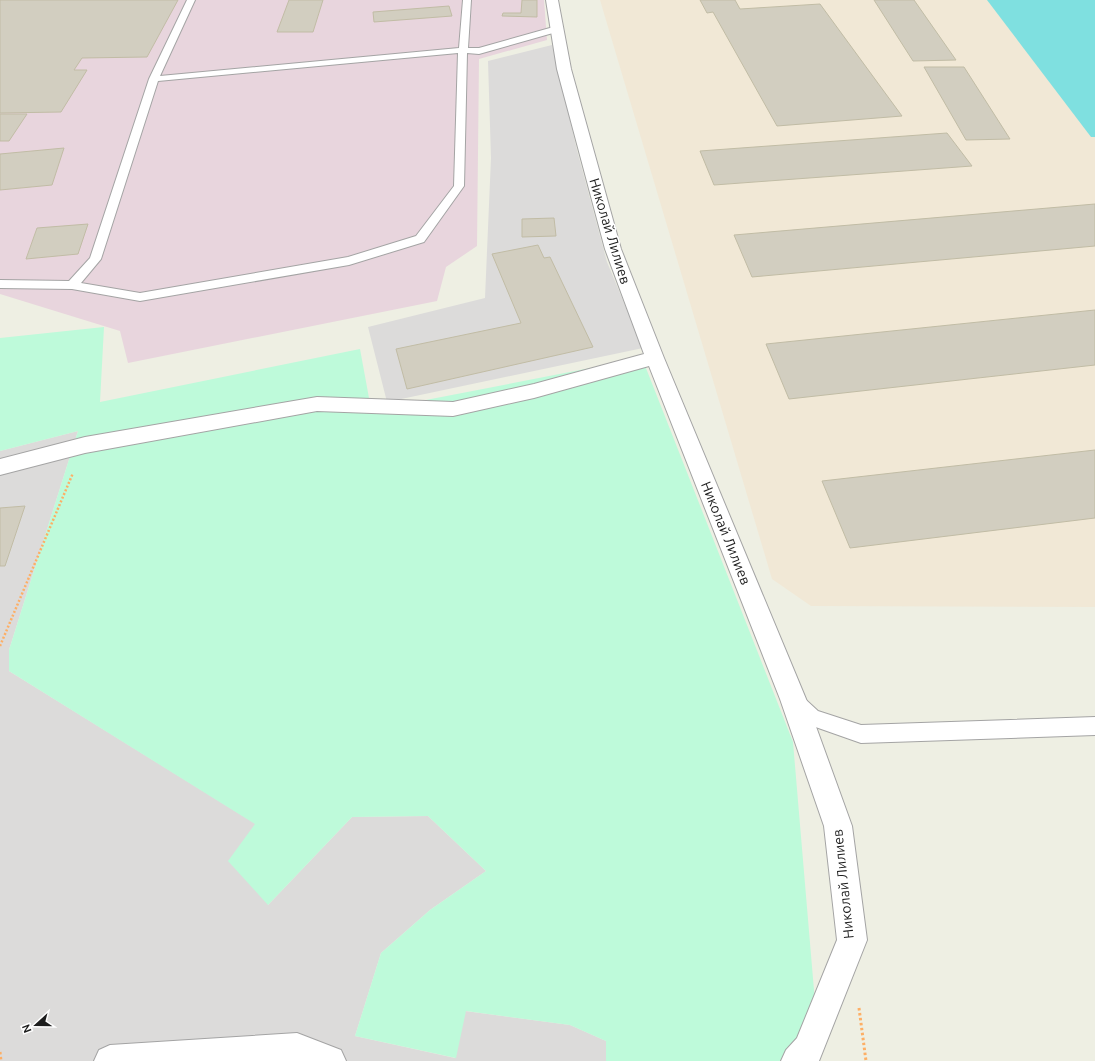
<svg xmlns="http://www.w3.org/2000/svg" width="1095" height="1061" font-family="Ubuntu,sans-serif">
  <rect width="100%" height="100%" fill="#eeefe3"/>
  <!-- residential -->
  <path fill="#dcdbda" d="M552,45L577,150L607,262L643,348L387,402L368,327L485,298L491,158L488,61Z
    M78,431L9,650V671L256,824L268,905L352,817L428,816L486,871L430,910L381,953L355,1036L455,1058L465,1011L570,1025L606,1041V1061H0V451Z"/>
  <!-- industrial -->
  <path fill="#e8d5dd" d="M0,0H544L547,40L479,59L477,246L446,267L437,301L128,363L120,331L0,294Z"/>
  <!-- military -->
  <path fill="#f1e8d6" d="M600,0H1095V607L811,606L772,579Z"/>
  <!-- park -->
  <path fill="#befada" d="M104,327L100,402L360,349L369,398L400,405L642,358L793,742L820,1061H606V1041L570,1025L466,1011L456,1058L355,1036L381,953L430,910L486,871L428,816L352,817L268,905L228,861L255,824L9,671V650L78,431L0,451V338Z"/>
  <!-- pitch -->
  <path fill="#7fe0e0" d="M987,0H1095V137H1091Z"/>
  <!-- building -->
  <path fill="#d2cec0" stroke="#c1bca5" d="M0,0H178L147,57L82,58L74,70H87L61,112L0,113Z
    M289,0H323L313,32H277Z
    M522,0H537V17L502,16L503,13H521Z
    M700,0H735L740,9L820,4L902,116L777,126L713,12L707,13Z
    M874,0H914L956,60L913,61Z
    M449,6L452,16L374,22L373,12Z
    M924,67H964L1010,139L966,140Z
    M0,114H27L9,141H0Z
    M947,133L972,166L714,185L700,151Z
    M64,148L52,185L0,190V154Z
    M1095,204V246L752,277L734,235Z
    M554,218L556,236L522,237V219Z
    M88,224L78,254L26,259L37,228Z
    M538,245L544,258L550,257L593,347L407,389L396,349L521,323L492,254Z
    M1095,310V365L789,399L766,344Z
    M1095,450V518L850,548L822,481Z
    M25,506L5,566H0V508Z"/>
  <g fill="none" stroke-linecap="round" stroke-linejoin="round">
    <!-- lane casing -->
    <g stroke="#a4a4a4" stroke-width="2">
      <path id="lane" d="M187,0H195L160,76L459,48L463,0H471L468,48H479L557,26L561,29L560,31L479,54L467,53L464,186L424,242L349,265L140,301L72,289L0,288V280L69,281L90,258L149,79ZM458,53L454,186L416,236L348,257L140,293L81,283L101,259L158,81Z
        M799,697L805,699L818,711L861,725L1095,717V735L861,743L807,724L793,711L790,705L793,699Z"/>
    </g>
    <!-- street casing -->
    <g stroke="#a4a4a4" stroke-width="2">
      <path id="street" d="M546,0H558L571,69L621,249L664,358L806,699L852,826L867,940L819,1061H781L786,1050L797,1038L837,940L824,826L780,699L649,366L534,398L453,416L317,411L85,453L0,475V459L85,437L317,397L453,402L534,384L644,354L605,249L557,69Z
        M297,1033L341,1050L346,1061H94L99,1050L110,1045Z"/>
    </g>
    <!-- path-far1 -->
    <path stroke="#fdaf66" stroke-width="2.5" stroke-dasharray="2 2" stroke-linecap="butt" d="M0,646L73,473"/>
    <!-- path -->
    <path stroke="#fdaf66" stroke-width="3" stroke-dasharray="2.5 2.5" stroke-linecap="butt" d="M859,1008L866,1061
      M0,1052L1,1061"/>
    <!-- lane -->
    <use href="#lane" fill="#fff" fill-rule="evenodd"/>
    <!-- street -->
    <use href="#street" fill="#fff" fill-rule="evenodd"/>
  </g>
  <g text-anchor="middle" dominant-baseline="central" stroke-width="3.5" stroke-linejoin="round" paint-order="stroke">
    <!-- street labels -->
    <g font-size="14" fill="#1d1d1d" stroke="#fff">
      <text transform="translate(610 231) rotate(73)">Николай Лилиев</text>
      <text transform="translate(726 533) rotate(68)">Николай Лилиев</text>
      <text transform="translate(843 884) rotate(-96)">Николай Лилиев</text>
    </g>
  </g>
  <!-- north arrow -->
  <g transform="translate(36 1025) rotate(249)" stroke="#ffffff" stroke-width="3" paint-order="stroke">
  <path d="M0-3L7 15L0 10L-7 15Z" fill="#1d1d1d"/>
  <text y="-6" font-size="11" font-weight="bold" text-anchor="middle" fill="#1d1d1d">N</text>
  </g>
</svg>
